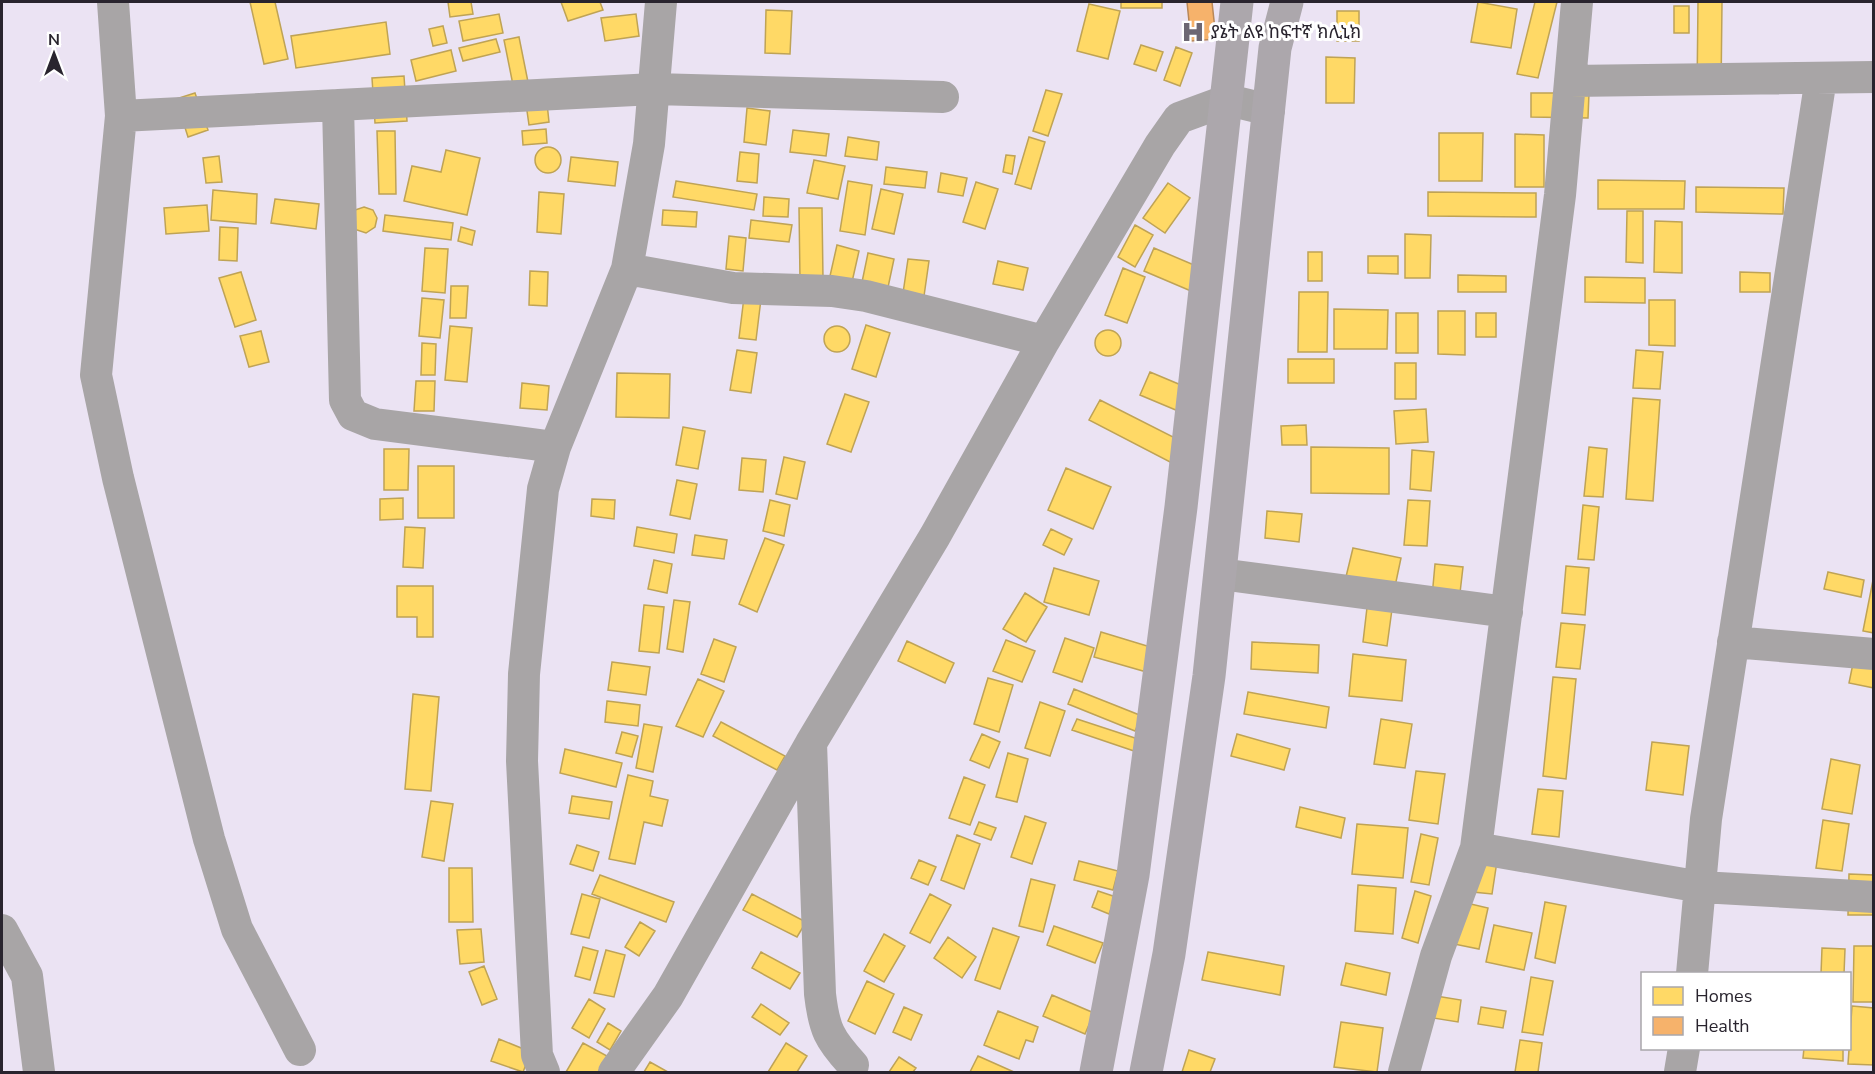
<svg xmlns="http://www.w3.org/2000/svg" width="1875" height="1074" font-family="'Nunito Sans','Noto Sans Ethiopic',sans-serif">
  <rect width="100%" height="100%" fill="#ebe3f3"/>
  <!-- homes -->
  <path fill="#ffd966" stroke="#bfa355" stroke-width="1.5" d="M250,2H275L288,59L264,64Z
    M448,2H471L473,14L450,17Z
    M561,2H600L603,10L568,21Z
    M1121,2H1162V8H1121Z
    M1478,2L1517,9L1511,48L1471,42Z
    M1535,2H1557L1538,78L1517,74Z
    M1698,2H1722L1721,93H1697Z
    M1089,4L1120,11L1108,59L1077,51Z
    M1674,6H1689V33H1674Z
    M766,10L792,11L790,54L765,53Z
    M1337,11H1359V41H1337Z
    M499,14L503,33L463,41L459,21Z
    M636,14L639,36L605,41L601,18Z
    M386,22L390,54L296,68L291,36Z
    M443,26L447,43L433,46L429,29Z
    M519,37L529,87L514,90L504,40Z
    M496,39L500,52L463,61L459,48Z
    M1141,45L1163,52L1156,71L1134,64Z
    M1176,47L1192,53L1180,86L1164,80Z
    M451,50L456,71L416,81L411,60Z
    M1326,57L1355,58L1354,103H1326Z
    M404,76L407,121L375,123L372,78Z
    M1046,90L1062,94L1048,136L1033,131Z
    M195,93L208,130L188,137L176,99Z
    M1531,93H1589L1588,118L1531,117Z
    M546,94L549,122L529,125L525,97Z
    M747,108L770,111L766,145L744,142Z
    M546,129L547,143L523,145L522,131Z
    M793,130L829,134L826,156L790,152Z
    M377,131H395L396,194H379Z
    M1439,133H1483L1482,181H1439Z
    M1515,134L1544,135V187H1515Z
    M848,137L879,142L877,160L845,156Z
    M1029,137L1045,142L1031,189L1015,184Z
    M535 160a13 13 0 1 1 26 0a13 13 0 1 1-26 0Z
    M446,150L480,158L467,215L404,201L412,166L441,172Z
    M740,152L759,154L757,183L737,181Z
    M1006,155L1015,156L1012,174L1003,172Z
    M219,156L222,182L206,183L203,158Z
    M571,157L618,162L615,186L568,181Z
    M814,160L845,166L838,199L807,193Z
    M886,167L927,172L925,188L884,184Z
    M941,173L967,178L963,196L938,192Z
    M1598,180L1685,181L1684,209H1598Z
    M676,181L757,194L754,210L673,197Z
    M848,181L872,185L865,235L840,231Z
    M976,182L998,189L985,229L963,222Z
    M1168,183L1190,198L1165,233L1143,218Z
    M1696,187L1784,188L1783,214L1696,212Z
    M881,189L903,194L894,234L872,229Z
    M213,190L257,194L256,224L211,220Z
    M539,192L564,194L561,234L537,232Z
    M1428,192L1536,193V217L1428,216Z
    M764,197L789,199L788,217L763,216Z
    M275,199L319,204L316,229L271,223Z
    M207,205L209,231L166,234L164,208Z
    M364,207L373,210L377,218L375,227L366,233L354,229L355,210Z
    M799,208H822L823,279H800Z
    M663,210L697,212L696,227L662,225Z
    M1627,211H1643V263L1626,262Z
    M385,215L453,223L451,240L383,231Z
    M751,220L792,225L789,242L749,238Z
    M1655,221L1682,222V273L1654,272Z
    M1135,225L1153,235L1135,267L1118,257Z
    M220,227L238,228L237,261L219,260Z
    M461,227L475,231L472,245L458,241Z
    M1405,234L1431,235L1430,278H1405Z
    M729,236L746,238L743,271L726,269Z
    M837,245L859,251L852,282L830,276Z
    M425,248L448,249L445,293L422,291Z
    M1154,248L1208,271L1198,294L1144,271Z
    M1308,252H1322V281H1308Z
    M868,253L894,259L887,292L861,287Z
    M1368,256H1398V274L1368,273Z
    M908,259L929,261L923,303L902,300Z
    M998,261L1028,268L1023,290L993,284Z
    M1123,268L1145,277L1127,323L1105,315Z
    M530,271L548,272L547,306L529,305Z
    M241,272L256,320L235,327L219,278Z
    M1740,272L1770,273V292H1740Z
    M1458,275L1506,276V292H1458Z
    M1585,277L1645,278V303L1585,302Z
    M451,286H468L466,318H450Z
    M1299,292H1328L1327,352H1298Z
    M744,297L761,299L756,340L739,338Z
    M422,298L444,300L440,338L419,336Z
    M1649,300H1675V346L1649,345Z
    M1334,309L1388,310L1387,349H1334Z
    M1438,311H1465V355L1438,354Z
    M1396,313H1418V353H1396Z
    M1476,313H1496V337H1476Z
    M866,325L890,333L876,377L852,369Z
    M824 339a13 13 0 1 1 26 0a13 13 0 1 1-26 0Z
    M450,326L472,328L467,382L445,380Z
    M1095 343a13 13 0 1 1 26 0a13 13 0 1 1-26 0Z
    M261,331L269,362L249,367L240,336Z
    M422,343L436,344L435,375H421Z
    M737,350L757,353L751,393L730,390Z
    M1636,350L1663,352L1660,389L1633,388Z
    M1288,359H1334V383H1288Z
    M1395,363H1416V399H1395Z
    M1150,372L1200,393L1190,416L1140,395Z
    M617,373L670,374L669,418L616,417Z
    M416,381H435L434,411H414Z
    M522,383L549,386L547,410L520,408Z
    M845,394L869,402L851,452L827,444Z
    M1633,398L1660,400L1653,501L1626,499Z
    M1100,400L1183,442L1172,463L1089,420Z
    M1426,409L1428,442L1396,444L1394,411Z
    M1306,425L1307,445H1282L1281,426Z
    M683,427L705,431L698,469L676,465Z
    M1311,447L1389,448V494L1311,493Z
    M1589,447L1607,449L1603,497L1584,496Z
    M384,449H409L408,490H384Z
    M1412,450L1434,452L1431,491L1410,489Z
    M784,457L805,462L797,499L776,494Z
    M742,458L766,460L763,492L739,490Z
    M418,466H454V518H418Z
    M1066,468L1111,487L1093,529L1048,510Z
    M677,480L697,484L690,519L670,515Z
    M403,498V519L380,520V499Z
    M592,499L615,500L614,519L591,516Z
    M770,500L790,505L784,536L763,531Z
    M1408,500L1430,501L1427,546L1404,545Z
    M1583,505L1599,507L1594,560L1578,559Z
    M1267,511L1302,514L1299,542L1265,538Z
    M405,527L425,528L423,568L403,567Z
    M637,527L677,534L674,553L634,546Z
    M1051,529L1072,539L1064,555L1043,545Z
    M695,535L727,540L724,559L692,555Z
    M765,538L784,545L757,612L739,604Z
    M1353,548L1401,558L1393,596L1344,585Z
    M654,560L672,564L667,593L648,589Z
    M1435,564L1463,567L1458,610L1431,608Z
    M1566,566L1589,568L1585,615L1562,613Z
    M1054,568L1099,581L1089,615L1044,602Z
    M1828,572L1864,580L1861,597L1824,589Z
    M1873,580H1874V633L1863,631Z
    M397,586H433V637H417V617H397Z
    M1025,593L1047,607L1026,642L1003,629Z
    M1368,599L1393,602L1387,646L1363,642Z
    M674,600L690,602L683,652L667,649Z
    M644,605L664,607L659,653L639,651Z
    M1561,623L1585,625L1580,669L1556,667Z
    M1101,632L1157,649L1150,673L1094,657Z
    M1065,638L1094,648L1082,682L1053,672Z
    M714,639L736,647L724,682L701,674Z
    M1858,639L1874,642V688L1849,683Z
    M1006,640L1035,651L1022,682L993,671Z
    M907,641L954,663L945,683L898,661Z
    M1252,642L1319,645L1318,673L1251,669Z
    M1353,654L1406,660L1402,701L1349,696Z
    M612,662L650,667L646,695L608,690Z
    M1553,677L1576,679L1566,779L1543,776Z
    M988,678L1013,685L999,732L974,724Z
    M698,679L724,691L703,737L676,726Z
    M1074,689L1142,716L1135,731L1068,704Z
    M1248,692L1329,707L1326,728L1244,714Z
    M413,694L439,697L431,791L405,789Z
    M607,701L640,705L638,726L605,722Z
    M1040,702L1065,711L1050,756L1025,748Z
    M1077,719L1138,739L1134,751L1072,730Z
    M1381,719L1412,724L1405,768L1374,764Z
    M721,722L785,756L777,770L713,736Z
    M644,724L662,727L653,772L636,768Z
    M622,732L638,736L632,757L616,753Z
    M982,734L1000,742L989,768L970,760Z
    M1237,734L1290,749L1284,770L1231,756Z
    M1652,742L1689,746L1683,795L1646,790Z
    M565,749L622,763L616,787L560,773Z
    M1008,753L1028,759L1017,802L996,797Z
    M1831,759L1860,765L1852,814L1822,809Z
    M1416,771L1445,774L1438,824L1409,820Z
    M628,775L653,781L650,796L668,800L662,826L644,822L635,864L609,859Z
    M964,777L985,785L970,825L949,818Z
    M1538,789L1563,791L1559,837L1532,834Z
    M572,796L612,802L609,819L569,813Z
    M431,801L453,804L444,861L422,857Z
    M1300,807L1345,818L1341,838L1296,827Z
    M1025,816L1046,823L1032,864L1011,857Z
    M1823,820L1849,824L1842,871L1816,868Z
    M979,822L996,828L991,840L974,834Z
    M1357,824L1408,828L1403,878L1352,874Z
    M1421,834L1438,838L1429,885L1411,882Z
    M957,835L980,844L964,889L941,880Z
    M577,845L599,852L593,871L570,864Z
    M1480,845L1499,848L1492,894L1473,892Z
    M919,860L936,867L928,885L911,878Z
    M1079,861L1118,871L1113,890L1074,880Z
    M449,868H472L473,922H449Z
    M1849,874L1874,875L1873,915H1848Z
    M600,875L674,902L666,922L592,894Z
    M1031,879L1055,885L1043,932L1019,926Z
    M1358,885L1396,888L1393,934L1355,931Z
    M1098,891L1116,897L1109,914L1092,907Z
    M1415,891L1431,896L1418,943L1402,938Z
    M582,894L600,899L589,938L571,934Z
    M752,894L806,922L797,937L743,910Z
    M930,894L951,905L930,943L910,933Z
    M1458,901L1488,908L1479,949L1449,943Z
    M1545,902L1566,906L1555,963L1535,958Z
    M640,922L655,931L639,956L625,947Z
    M1494,925L1532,933L1524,970L1486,962Z
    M1054,926L1103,943L1095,963L1047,945Z
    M993,928L1019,937L1000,989L975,980Z
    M481,929L484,962L460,964L457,930Z
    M884,934L905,946L884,982L864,971Z
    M948,937L976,957L962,978L934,958Z
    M1854,946H1874V1002H1853Z
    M583,947L598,951L590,980L575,976Z
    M1822,948L1845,949L1844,974H1821Z
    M606,950L625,955L614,997L594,993Z
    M761,952L800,973L790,989L752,968Z
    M1208,952L1284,966L1280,995L1202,980Z
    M1346,963L1390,973L1386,995L1341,985Z
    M484,966L497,999L482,1005L469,972Z
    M1531,977L1553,981L1543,1035L1522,1032Z
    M867,981L894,994L875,1034L848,1021Z
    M1052,995L1094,1013L1085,1034L1043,1016Z
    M1436,996L1461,1000L1458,1022L1433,1018Z
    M589,999L605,1009L589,1038L572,1028Z
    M761,1004L789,1023L780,1035L752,1017Z
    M1852,1006L1874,1008V1065L1848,1064Z
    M904,1007L922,1015L911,1040L893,1032Z
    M1481,1007L1506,1011L1503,1028L1478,1024Z
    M998,1011L1038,1027L1033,1042L1026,1040L1019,1059L984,1045Z
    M1341,1022L1383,1028L1377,1072L1334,1067Z
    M608,1023L621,1031L610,1050L597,1042Z
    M499,1039L531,1052L523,1072L491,1061Z
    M1520,1040L1542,1043L1538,1072H1515Z
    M583,1043L607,1056L598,1072H566Z
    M786,1043L807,1056L797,1072H768Z
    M1804,1048H1843V1061L1803,1058Z
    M1189,1050L1215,1059L1210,1072H1182Z
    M978,1056L1014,1072H970Z
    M899,1057L916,1068L913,1072H889Z
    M650,1062L668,1072H644Z"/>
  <!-- health -->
  <path fill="#f6b26b" stroke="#b88759" stroke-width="1.5" d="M1187,2H1212L1216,39L1191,41Z"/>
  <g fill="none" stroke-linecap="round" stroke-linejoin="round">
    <!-- minor -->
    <path stroke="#a8a5a6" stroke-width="32" d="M113,2L121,116L96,375L118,478L209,839L237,929L300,1050
      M1570,81L1874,77
      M338,105L345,400L353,415L375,424L555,447
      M121,116L654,89L943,97
      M627,269L733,288L832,291L866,296L1044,341
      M1220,574L1507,612
      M1733,642L1874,654
      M811,743L820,994C824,1029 829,1039 853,1065
      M1476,848L1701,887L1874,897
      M2,930L27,976L39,1072
      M1692,974L1706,819L1821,78
      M544,1072L537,1055L522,761L524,674L543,489L555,447L627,269L649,144L661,2
      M614,1072L668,996L811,743L935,536L1044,341L1160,145L1179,118L1228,100L1269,110
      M1404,1072L1436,956L1476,848L1560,195L1577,2
      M1680,1072L1684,1048"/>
    <!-- major -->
    <path stroke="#aca7ac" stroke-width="33" d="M1096,1072L1133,875L1181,507L1237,2
      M1146,1072L1169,954L1209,676L1275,48L1287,2"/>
  </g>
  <!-- icons -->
  <defs>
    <g id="hospital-bare" transform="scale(1.8)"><path d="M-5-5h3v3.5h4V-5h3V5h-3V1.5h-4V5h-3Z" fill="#6d6773" stroke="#fff" stroke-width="2.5" paint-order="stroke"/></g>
  </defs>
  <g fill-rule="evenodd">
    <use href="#hospital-bare" x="1193" y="32"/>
  </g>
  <g text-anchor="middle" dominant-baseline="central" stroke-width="6" stroke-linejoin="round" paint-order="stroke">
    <!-- poi labels -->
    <g font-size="18" fill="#29242e" stroke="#fff" text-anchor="start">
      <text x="1211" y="32">ያኔት ልዩ ከፍተኛ ክሊኒክ</text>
    </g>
  </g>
  <!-- border -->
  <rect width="1875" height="1074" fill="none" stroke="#29242e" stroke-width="6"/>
  <!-- legend -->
  <rect x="1641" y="972" width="210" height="78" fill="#ffffff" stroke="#a9a7ab" stroke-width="1.5"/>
  <rect x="1653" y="987" width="30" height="18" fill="#ffd966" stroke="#a9a7ab" stroke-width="1.5"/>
  <text x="1695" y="1002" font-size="18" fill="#29242e">Homes</text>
  <rect x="1653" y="1017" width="30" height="18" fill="#f6b26b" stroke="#a9a7ab" stroke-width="1.5"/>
  <text x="1695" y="1032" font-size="18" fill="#29242e">Health</text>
  <!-- north arrow -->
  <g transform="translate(54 54)" stroke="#ffffff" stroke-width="4.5" paint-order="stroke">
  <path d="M0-4.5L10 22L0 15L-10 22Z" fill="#29242e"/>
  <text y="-9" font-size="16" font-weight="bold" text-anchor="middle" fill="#29242e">N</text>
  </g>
</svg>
